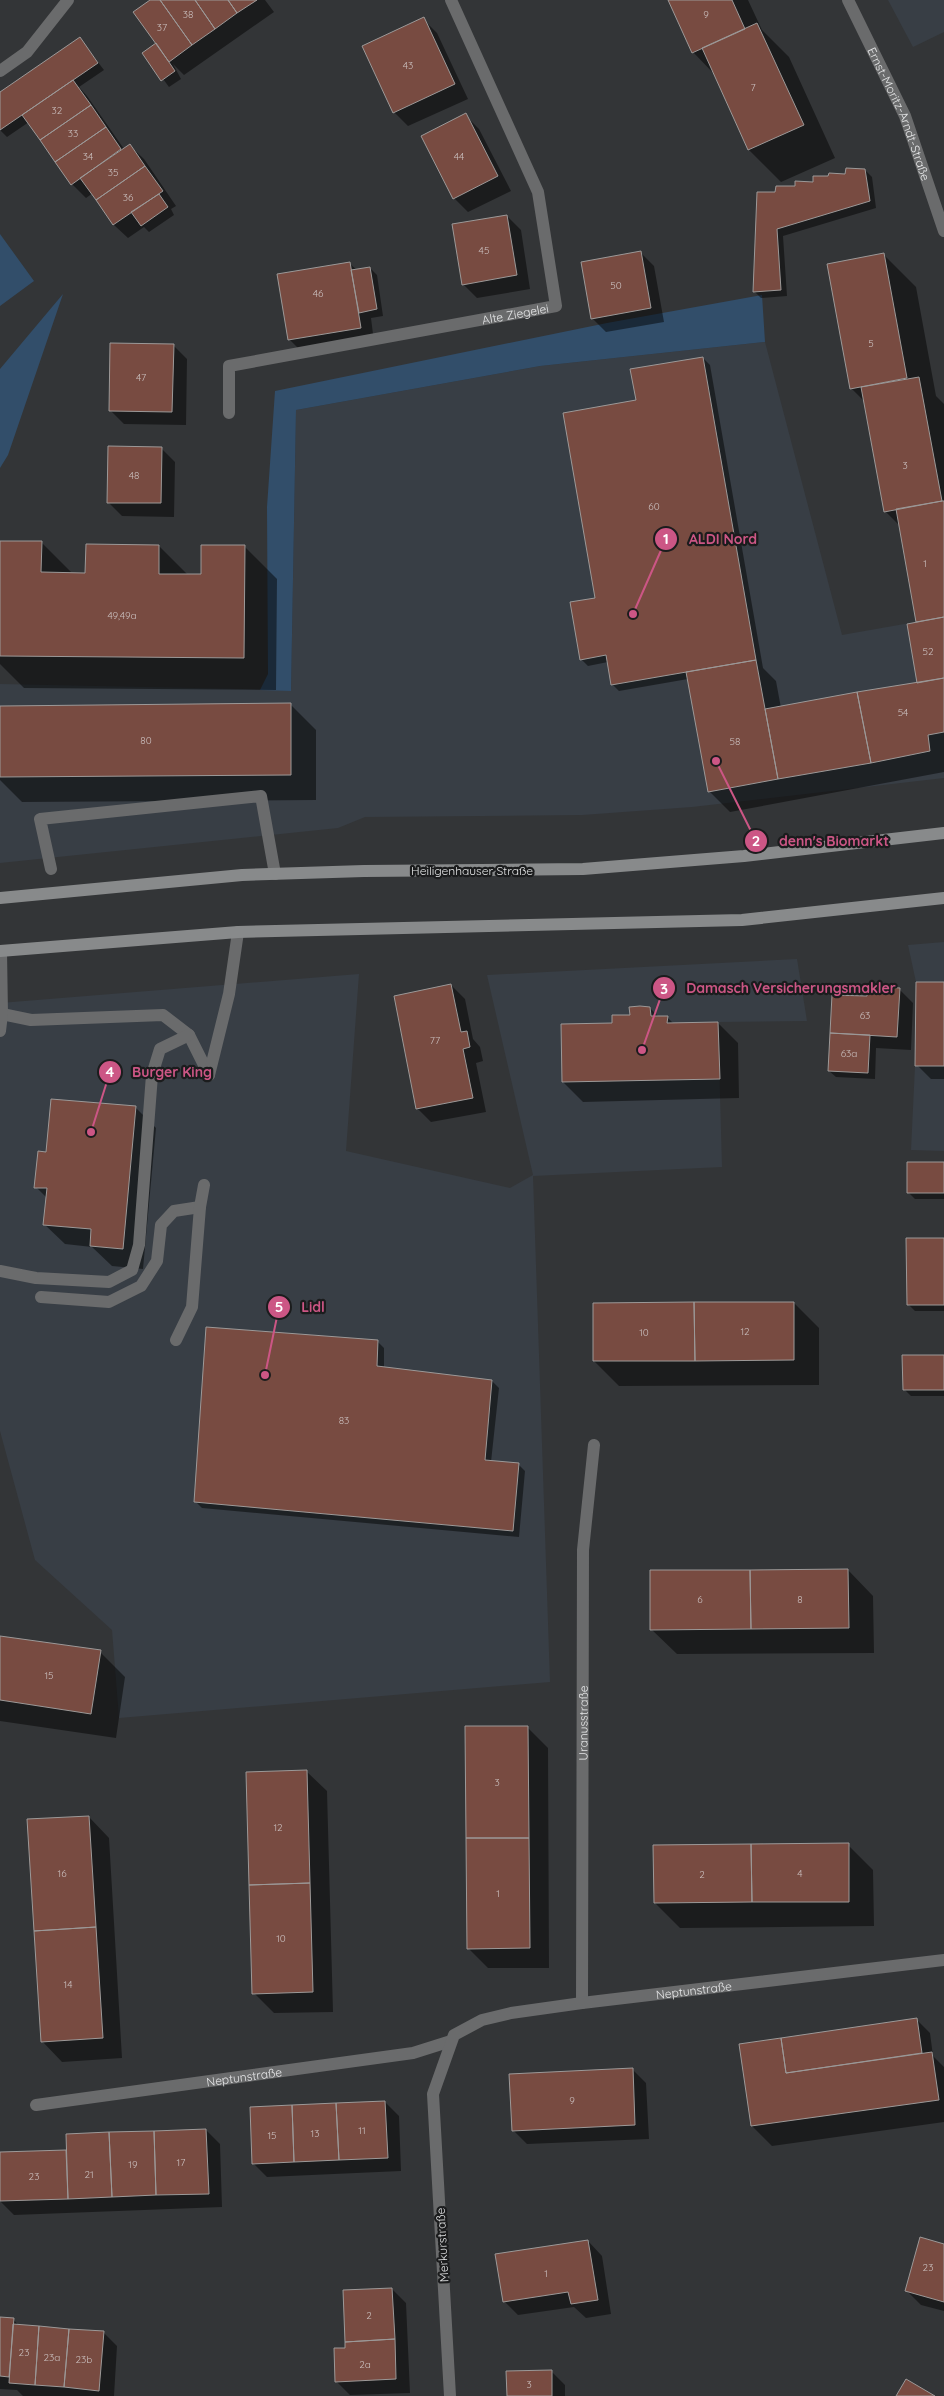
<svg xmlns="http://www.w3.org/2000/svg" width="944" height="2396" font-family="Quicksand,sans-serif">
  <rect width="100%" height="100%" fill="#333537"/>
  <!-- built -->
  <path fill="#383e45" d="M888,0H944V32L913,47Z
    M765,342L842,635L944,617V778L692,807L582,815L365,817L338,828L0,863V684L291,690L296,410L540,366Z
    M944,942V1151L911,1150L915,1066L916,982L908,945Z
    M797,959L807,1021L718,1022L722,1167L533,1176L550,1682L119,1718L112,1630L35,1560L0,1431V1003L359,974L346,1151L510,1188L533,1175L487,975Z"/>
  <!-- green -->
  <path fill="#324e6a" d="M0,234L34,281L0,306Z
    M63,294L8,455L0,468V369Z
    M762,295L765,342L540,366L296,410L291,691L260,690L268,674L267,507L275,391L607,323Z"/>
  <!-- shadow -->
  <path fill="#0007" d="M152,0H265L274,12L184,75L173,64L181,79L169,87L144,53L157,44Z
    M669,0H748L762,30L789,57L835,158L781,182L749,150L715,75L693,52Z
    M423,19L437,33L468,99L408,126L394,112Z
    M80,39L104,70L79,87L87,96L124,149L130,146L144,159L176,206L171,209L174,215L149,232L144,227L128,238L114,225L93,193L86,198L72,184L29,122L7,137L0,130V94Z
    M465,115L479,129L511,191L468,212L454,198Z
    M865,170L872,177L876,208L783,236L787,296L761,298L754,291L776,193Z
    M507,216L521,230L530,289L477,298L463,284Z
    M640,252L654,266L664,322L606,332L592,318Z
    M884,255L916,287L936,396L944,404V772L730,812L710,792L688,679L619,691L612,684L608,662L588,666L581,659L596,599L637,401L703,358L710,365L763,668L776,681L781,708L920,684L919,623L900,526L885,511L865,402L851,388Z
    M350,264L357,270L370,268L377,275L383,316L371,318L374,342L303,353L289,339Z
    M173,345L187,359L186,425L124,424L110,410Z
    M161,448L175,462L174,517L122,516L108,502Z
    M0,542L42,543L73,574H86L159,546L188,575H202L245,547L277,579L276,690L24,688L0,664Z
    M291,705L316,730V800L22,802L0,780V707Z
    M944,983V1079H931L917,1065Z
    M451,985L465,999L473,1039L480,1047L483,1061L476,1063L486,1112L431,1122L417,1108Z
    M899,989L913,1003L911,1050L876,1048L875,1079L836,1077L829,1071L868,998Z
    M650,1008L659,1017H667L674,1024L718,1023L738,1043L739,1098L583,1102L563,1082L631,1016Z
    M52,1100L136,1108L156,1128L143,1269L112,1266L92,1247L65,1244L44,1224L47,1198L36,1187L47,1153Z
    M944,1163V1199H915L908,1192Z
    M944,1239V1311H915L908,1304Z
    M794,1303L819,1328V1385L619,1386L594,1361Z
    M377,1341L384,1348V1368L492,1381L499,1388L491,1462L518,1464L525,1471L519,1537L202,1508L195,1501Z
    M944,1356V1396H911L904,1389Z
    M848,1570L873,1596L874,1653L677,1654L651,1629Z
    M0,1637L100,1652L125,1677L116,1738L0,1721Z
    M527,1727L548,1748L549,1968H488L468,1948Z
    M306,1771L327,1791L333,2012L274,2013L254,1993Z
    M89,1817L109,1838L122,2058L62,2062L42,2041Z
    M848,1845L873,1870L874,1926L680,1928L655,1903Z
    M916,2019L930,2033L933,2056L944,2067V2122L772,2146L752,2126L740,2045Z
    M632,2069L646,2083L649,2139L527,2144L513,2130Z
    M385,2102L399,2116L401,2171L267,2177L253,2163Z
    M206,2130L220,2144L222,2207L14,2215L0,2201V2154L68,2151Z
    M588,2241L602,2256L611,2314L586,2318L574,2307L518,2315L504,2301Z
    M944,2245V2311L921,2305L907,2291Z
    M392,2289L406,2303L410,2393L350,2395L336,2381Z
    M0,2318L13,2319L19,2326L103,2332L117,2346L114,2396H23L17,2390L0,2389Z
    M551,2371L565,2385V2396H508Z"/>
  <!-- building -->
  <path fill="#784b41" stroke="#9c9998" d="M150,0H160L192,45L169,62L133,12Z
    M160,0H195L215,29L192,45Z
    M195,0H228L237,13L215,29Z
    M228,0H257L237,13Z
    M668,0H732L745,29L692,53Z
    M424,17L455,84L393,113L362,46Z
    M757,23L804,125L748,150L702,48Z
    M80,37L98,63L0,130V92Z
    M156,43L175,71L161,81L142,53Z
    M73,80L91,105L40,140L22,115Z
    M91,105L106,127L55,162L40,140Z
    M466,113L498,176L453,199L421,136Z
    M106,127L121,149L71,185L55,162Z
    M130,144L145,166L96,200L80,178Z
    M145,166L163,191L113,225L96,200Z
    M846,168L865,169L870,201L777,229L781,290L753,292L757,192H775L776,186H795V181L813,182V176H828L829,173L845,174Z
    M159,194L168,207L141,226L131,212Z
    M507,215L517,275L462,285L452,224Z
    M641,251L651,308L591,319L581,262Z
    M884,253L907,378L850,389L827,264Z
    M350,262L361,328L288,340L277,274Z
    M370,267L377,309L359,313L351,270Z
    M110,343L174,344L172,412L109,411Z
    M703,357L756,660L611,685L606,655L580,660L570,602L595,598L563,413L636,400L630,369Z
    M919,377L942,501L884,512L861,387Z
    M108,446L162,447L161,503H107Z
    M942,501H944V617L916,622L896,509Z
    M0,541H42L41,572L85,573L86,544L159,545V574H201V545H245L244,658L0,656Z
    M944,617V678L917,683L907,624Z
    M756,660L778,779L708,792L686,672Z
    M944,678V732L928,735L930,751L871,763L857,692Z
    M857,692L871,763L778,779L765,709Z
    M291,703V775L0,777V706Z
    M916,982H944V1066H915Z
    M451,984L461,1032L467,1031L470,1047L463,1049L473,1098L416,1109L394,996Z
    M867,986L900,988L897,1037L830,1033L832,995L867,996Z
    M640,1006L650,1007L651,1016H668L667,1023L718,1022L720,1079L562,1082L561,1024L612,1023V1015H630L629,1007Z
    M830,1033L870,1035L868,1073L828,1071Z
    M51,1099L136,1106L123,1249L90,1246L91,1229L43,1225L47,1188H34L38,1151L46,1152Z
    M907,1162H944V1193H907Z
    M906,1238H944V1305H907Z
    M694,1302L695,1361H593V1303Z
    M694,1302H794V1360L695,1361Z
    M206,1327L378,1340L377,1366L492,1380L485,1460L519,1463L513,1531L194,1502Z
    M902,1355H944V1390H903Z
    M848,1569L849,1628L751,1629L750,1570Z
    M650,1570H750L751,1629L650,1630Z
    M0,1636L101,1650L91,1714L0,1700Z
    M465,1726H528L529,1838H466Z
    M307,1770L310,1883L249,1885L246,1772Z
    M89,1816L96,1927L34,1931L27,1819Z
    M466,1838H529L530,1948L467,1949Z
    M849,1843V1902H752L751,1844Z
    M751,1844L752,1902L654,1903L653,1845Z
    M310,1883L313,1992L252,1994L249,1885Z
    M96,1927L103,2038L41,2042L34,1931Z
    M917,2018L922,2053L786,2073L781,2038Z
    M781,2038L786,2073L932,2052L939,2100L751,2126L739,2044Z
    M633,2068L635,2125L512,2131L509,2074Z
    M385,2101L388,2158L339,2160L336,2103Z
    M336,2103L339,2160L294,2162L292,2105Z
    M292,2105L294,2162L252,2164L250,2107Z
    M206,2129L209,2194L156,2195L154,2131Z
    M154,2131L156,2195L112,2197L109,2132Z
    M109,2132L112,2197L68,2199L66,2134Z
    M66,2150L68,2199L0,2201V2152Z
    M920,2237L944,2244V2302L905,2291Z
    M588,2240L598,2300L571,2304L568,2292L503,2302L495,2254Z
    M392,2288L395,2339L345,2342L343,2290Z
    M0,2317L14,2318L9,2377L0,2376Z
    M13,2324L39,2326L35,2385L9,2383Z
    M39,2326L69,2329L64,2387L35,2385Z
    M69,2329L104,2331L99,2391L64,2387Z
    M395,2339L396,2379L335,2382L334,2348H345V2342Z
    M552,2370V2396H507L506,2371Z
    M906,2379L935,2396H896Z"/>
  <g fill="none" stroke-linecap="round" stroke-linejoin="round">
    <!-- service -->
    <g stroke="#6a6b6c" stroke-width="12">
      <path d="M51,869L40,819L261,796L275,874"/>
      <path d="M2,1014L31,1020L163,1015L189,1035L209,1075"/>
      <path d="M0,1031L2,1014L1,951"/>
      <path d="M209,1075L229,994L238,932"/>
      <path d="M0,1271L36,1278L109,1282L132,1270L139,1245L152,1075L160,1049L189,1035"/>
      <path d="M41,1297L109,1302L141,1286L157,1261L161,1225L174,1211L200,1207"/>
      <path d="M176,1340L192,1307L200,1207L204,1185"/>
      <path id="s1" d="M36,2105L413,2053L451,2041"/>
    </g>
    <!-- minor -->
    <g stroke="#6a6b6c" stroke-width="12">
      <path id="s2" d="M848,0L905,116L944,231"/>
      <path d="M0,71L27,52L68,0"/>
      <path id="s3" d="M229,413V366L556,306L538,192L451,0"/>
      <path id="s4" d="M582,2003L583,1550L594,1445"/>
      <path id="s5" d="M450,2396L433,2094L454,2035L482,2020L511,2013L582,2003L944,1960"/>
    </g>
    <!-- secondary -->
    <path stroke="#888a8b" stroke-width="12" d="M0,898L242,875L364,871L583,869L744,856L944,833
      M0,951L238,932L742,920L944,898"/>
  </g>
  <g text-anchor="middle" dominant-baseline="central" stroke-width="4.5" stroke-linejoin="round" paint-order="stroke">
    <!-- number labels -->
    <g font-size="10" fill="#cabfbe">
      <text x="188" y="14">38</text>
      <text x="706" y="14">9</text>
      <text x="162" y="27">37</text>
      <text x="408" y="65">43</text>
      <text x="753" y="87">7</text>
      <text x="57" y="110">32</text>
      <text x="73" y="133">33</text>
      <text x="88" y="156">34</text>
      <text x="459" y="156">44</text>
      <text x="113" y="172">35</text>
      <text x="128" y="197">36</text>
      <text x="484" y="250">45</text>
      <text x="616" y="285">50</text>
      <text x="318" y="293">46</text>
      <text x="871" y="343">5</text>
      <text x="141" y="377">47</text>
      <text x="905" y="465">3</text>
      <text x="134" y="475">48</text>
      <text x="654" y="506">60</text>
      <text x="925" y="563">1</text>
      <text x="122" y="615">49,49a</text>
      <text x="928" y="651">52</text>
      <text x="903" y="712">54</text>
      <text x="146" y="740">80</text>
      <text x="735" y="741">58</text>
      <text x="865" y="1015">63</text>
      <text x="435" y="1040">77</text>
      <text x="849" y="1053">63a</text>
      <text x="745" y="1331">12</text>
      <text x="644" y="1332">10</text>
      <text x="344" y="1420">83</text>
      <text x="700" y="1599">6</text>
      <text x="800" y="1599">8</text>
      <text x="49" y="1675">15</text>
      <text x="497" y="1782">3</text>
      <text x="278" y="1827">12</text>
      <text x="62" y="1873">16</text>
      <text x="800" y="1873">4</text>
      <text x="702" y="1874">2</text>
      <text x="498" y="1893">1</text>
      <text x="281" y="1938">10</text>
      <text x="68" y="1984">14</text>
      <text x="572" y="2100">9</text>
      <text x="362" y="2130">11</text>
      <text x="315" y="2133">13</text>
      <text x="272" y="2135">15</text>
      <text x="181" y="2162">17</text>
      <text x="133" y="2164">19</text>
      <text x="89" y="2174">21</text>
      <text x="34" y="2176">23</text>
      <text x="928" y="2267">23</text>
      <text x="546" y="2273">1</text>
      <text x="369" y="2315">2</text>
      <text x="24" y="2352">23</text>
      <text x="52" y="2357">23a</text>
      <text x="84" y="2359">23b</text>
      <text x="365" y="2364">2a</text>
      <text x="529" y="2384">3</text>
    </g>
    <!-- street labels -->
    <g font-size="12" fill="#e5e6e7" stroke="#1b1c1d">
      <text stroke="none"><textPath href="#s2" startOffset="125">Ernst-Moritz-Arndt-Straße</textPath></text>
      <text stroke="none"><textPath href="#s3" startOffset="338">Alte Ziegelei</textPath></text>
      <text x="472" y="870">Heiligenhauser Straße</text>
      <text stroke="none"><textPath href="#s4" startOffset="280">Uranusstraße</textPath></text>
      <text stroke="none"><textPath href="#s5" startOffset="611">Neptunstraße</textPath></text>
      <text stroke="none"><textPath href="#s1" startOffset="210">Neptunstraße</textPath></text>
      <text transform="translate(442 2245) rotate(-93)">Merkurstraße</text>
    </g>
  </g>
  <!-- callouts -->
  <path fill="none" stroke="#cc5685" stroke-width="2" d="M633 614L666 539M716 761L756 841M642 1050L664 988M91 1132L110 1072M265 1375L279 1307"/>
  <g fill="#cc5685" stroke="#1b1c1d" stroke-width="2">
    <circle cx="633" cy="614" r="5"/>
    <circle cx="716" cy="761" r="5"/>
    <circle cx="642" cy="1050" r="5"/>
    <circle cx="91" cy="1132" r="5"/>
    <circle cx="265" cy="1375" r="5"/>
    <circle cx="666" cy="539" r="12"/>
    <circle cx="756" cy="841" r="12"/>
    <circle cx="664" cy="988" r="12"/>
    <circle cx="110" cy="1072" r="12"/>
    <circle cx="279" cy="1307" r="12"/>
  </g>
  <g font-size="15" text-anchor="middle" font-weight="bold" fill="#fff">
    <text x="666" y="544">1</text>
    <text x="756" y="846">2</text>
    <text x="664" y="994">3</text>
    <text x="110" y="1077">4</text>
    <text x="279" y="1312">5</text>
  </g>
  <g font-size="14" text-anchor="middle" font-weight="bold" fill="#cc5685" stroke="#1b1c1d" stroke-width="4.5" stroke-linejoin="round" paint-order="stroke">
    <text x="723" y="544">ALDI Nord</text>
    <text x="834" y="846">denn's Biomarkt</text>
    <text x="791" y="993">Damasch Versicherungsmakler</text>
    <text x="172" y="1077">Burger King</text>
    <text x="313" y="1312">Lidl</text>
  </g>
</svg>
